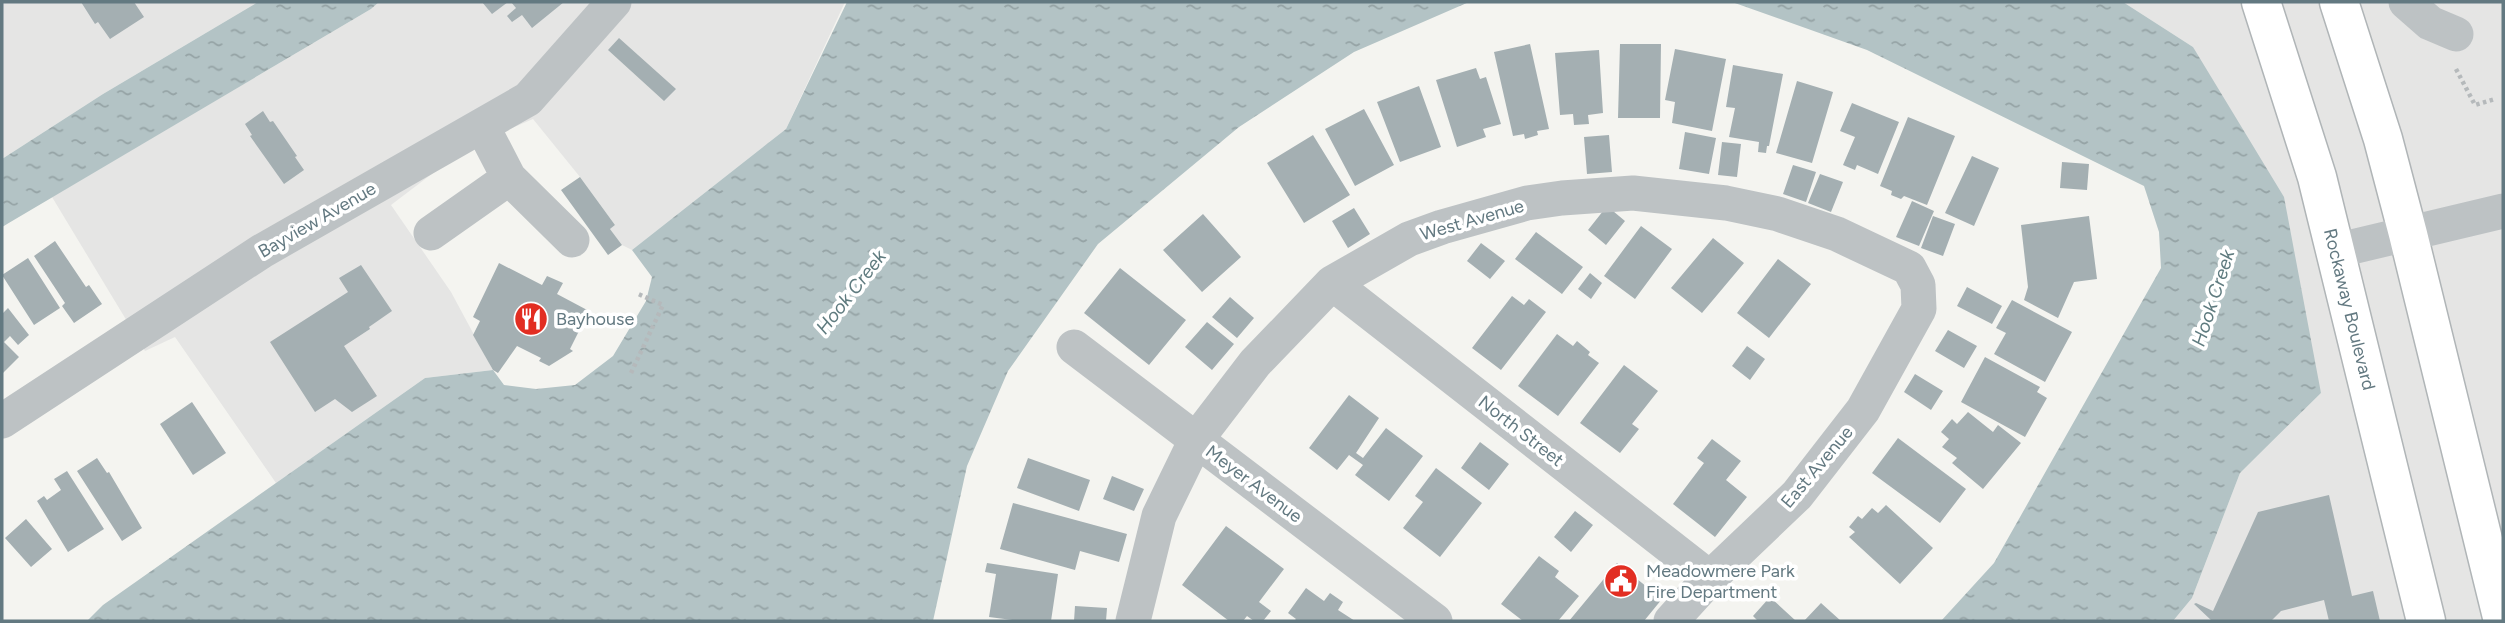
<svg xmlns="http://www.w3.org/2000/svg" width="2505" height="623" font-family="Figtree,sans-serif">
  <defs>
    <pattern id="water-ripples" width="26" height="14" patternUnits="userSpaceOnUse" patternTransform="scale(1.75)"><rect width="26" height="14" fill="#b3c3c5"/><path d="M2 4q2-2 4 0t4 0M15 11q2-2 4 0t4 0" fill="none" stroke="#95a3a5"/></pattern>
  </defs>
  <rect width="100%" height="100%" fill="#f4f4f0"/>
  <!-- built -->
  <path fill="#e5e5e4" d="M2,2H258L103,94L2,159Z
    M379,2H845L786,129L632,250L622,245L610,229L615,225L580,177L533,119L466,148L391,205L451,292L493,370L425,378L276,483L175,337L145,351L52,197L371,9Z
    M2123,2H2503V621H2173L2192,598L2240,473L2321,393L2193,47Z"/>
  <!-- water -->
  <path fill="url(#water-ripples)" d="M258,2H379L371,9L2,227V159L103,94Z
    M847,2H1469L1354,52L1239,127L1098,244L1008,371L967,466L933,621H87L103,605L425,378L493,370L504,385L536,389L575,385L613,356L646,301L652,277L632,250L786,129Z
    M1732,2H2123L2193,47L2284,197L2321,393L2240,473L2192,598L2173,621H1941L1994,563L2161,268L2159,232L2144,186L1867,50Z"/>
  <!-- building -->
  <path fill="#a4afb2" d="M81,2H134L144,17L110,39L98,22L95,24Z
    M482,2H508L492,14Z
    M511,2H564L532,28L522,15L512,22L507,16L516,8Z
    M619,38L676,89L664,101L608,50Z
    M1530,44L1549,129L1537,131L1538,135L1525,139L1524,134L1513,136L1494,52Z
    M1620,44H1661L1660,118H1618Z
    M1675,49L1726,59L1712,131L1672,123L1675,102L1665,100Z
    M1599,50L1603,113L1588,115L1589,124L1574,125L1573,114L1560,115L1555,53Z
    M1733,65L1783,74L1769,146H1767L1766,153L1758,152L1759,142L1729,137L1735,108L1726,107Z
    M1476,68L1480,79L1486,77L1501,124L1483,129L1486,137L1457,147L1436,80Z
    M1797,81L1833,92L1812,163L1776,153Z
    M1419,86L1441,147L1400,162L1377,102Z
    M1852,103L1899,122L1878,174L1857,165L1855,170L1843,165L1855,137L1840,131Z
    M1364,109L1394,165L1355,186L1325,129Z
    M263,111L270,122L273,121L297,156L295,157L304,170L284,184L250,136L252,135L245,124Z
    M1908,117L1955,136L1927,205L1904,196L1901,199L1891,195L1892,191L1880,186Z
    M1685,132L1716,138L1709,174L1679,169Z
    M1313,135L1350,195L1304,223L1267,163Z
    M1609,135L1612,172L1587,174L1584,137Z
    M1722,142L1741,144L1737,177L1718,175Z
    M1972,156L1999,168L1974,226L1945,213Z
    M2062,162L2089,164L2087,190L2060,188Z
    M1793,165L1816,172L1806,202L1783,194Z
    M1820,174L1843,182L1831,212L1808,203Z
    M580,177L615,225L610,229L622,245L608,255L561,190Z
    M1912,201L1934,211L1919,246L1896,237Z
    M1607,206L1625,221L1606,245L1588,230Z
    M1354,208L1370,234L1348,248L1332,221Z
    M1203,214L1241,257L1202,292L1163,250Z
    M1933,216L1955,224L1943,256L1921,248Z
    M2089,216L2097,279L2074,282L2058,318L2024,300L2028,287L2021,225Z
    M1641,226L1672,249L1635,299L1604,276Z
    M1536,232L1583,267L1562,294L1515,259Z
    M1713,238L1744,263L1702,313L1671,288Z
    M55,241L86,287L89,285L102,304L74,323L62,306L65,303L34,256Z
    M1481,243L1505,261L1490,279L1467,261Z
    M28,258L60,308L34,325L2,275Z
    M1778,259L1811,284L1769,338L1737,313Z
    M499,263L542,285L547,276L563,283L557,294L589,311L570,349L573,351L549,366L539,361L541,358L517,346L498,373L493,370L473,335L480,321L473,317Z
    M361,265L392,311L369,327L370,329L344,346L377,396L352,412L335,399L315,412L270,342L348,292L339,278Z
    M1120,268L1186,320L1149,365L1084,313Z
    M1590,273L1602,283L1591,299L1578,289Z
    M1967,287L2002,306L1992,324L1957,306Z
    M1512,296L1524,305L1529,299L1546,312L1501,370L1472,348Z
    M1230,297L1254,318L1237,338L1212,317Z
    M2012,300L2072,332L2045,382L1994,354L2006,333L1996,328Z
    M8,308L29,335L18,345L10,336L4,342L19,357L2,374V314Z
    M1207,322L1234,344L1212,370L1185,347Z
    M1948,330L1977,346L1964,368L1935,351Z
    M1557,334L1573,346L1577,341L1590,352L1588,355L1599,363L1558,416L1518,386Z
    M1747,346L1765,359L1750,380L1732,366Z
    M1985,357L2040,387L2037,392L2047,398L2025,437L1961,402Z
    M1624,365L1658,391L1632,424L1639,429L1620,453L1580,423Z
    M1915,374L1943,391L1931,410L1904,392Z
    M1349,395L1379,418L1356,453L1363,458L1386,428L1423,456L1389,501L1355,475L1363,465L1349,455L1337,470L1309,448Z
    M192,402L226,453L193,475L160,424Z
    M1968,412L1993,432L1998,425L2021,443L1983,489L1952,463L1957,458L1942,447L1949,439L1941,432L1952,419L1957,424Z
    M1898,438L1966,489L1940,523L1872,473Z
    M1712,439L1741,461L1726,480L1747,497L1715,537L1673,504L1704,463L1697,458Z
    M1480,442L1509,464L1489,490L1461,468Z
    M97,458L107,473L109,472L142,528L122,541L77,471Z
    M1028,458L1090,480L1079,511L1017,488Z
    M1436,468L1482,503L1440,557L1403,528L1423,502L1415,496Z
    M67,471L104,529L68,552L37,501L44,496L47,500L61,490L54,479Z
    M1112,476L1144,489L1134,511L1103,499Z
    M2329,495L2352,596L2373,591L2380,621H2329L2324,600L2281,611L2271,621H2212L2194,604L2196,603L2213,611L2258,512Z
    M1013,503L1127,534L1119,562L1080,551L1075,570L1000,549Z
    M1886,505L1933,548L1900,584L1849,537L1855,532L1849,527L1858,516L1862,519L1872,508L1878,513Z
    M1575,511L1593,525L1571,552L1554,537Z
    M26,519L52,549L31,567L5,538Z
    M1226,526L1284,569L1259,602L1271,611L1263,621H1254L1247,616L1243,621H1229L1182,585Z
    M1539,556L1559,571L1555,577L1579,596L1558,621H1523L1501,604Z
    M987,563L1058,574L1051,621H1021L989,617L996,574L985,572Z
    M1617,563L1662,599L1644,621H1569Z
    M1306,588L1324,601L1330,593L1343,602L1338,610L1355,621H1294L1296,619L1288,613Z
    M1770,597L1796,621H1758L1753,616Z
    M1821,603L1841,621H1804Z
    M1075,606L1107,608L1106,621H1074Z"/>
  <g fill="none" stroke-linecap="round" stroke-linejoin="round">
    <!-- highway casing -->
    <g stroke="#b0b5b7" stroke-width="41">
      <g id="highway">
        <path id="s1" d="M2261,2L2317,177L2426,621"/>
        <path d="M2339,2L2383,139L2408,234L2503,621"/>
      </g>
    </g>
    <!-- path -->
    <path stroke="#b5b9bb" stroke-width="4.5" stroke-dasharray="3.5 3.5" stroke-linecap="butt" d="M2456,69L2475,105L2495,99
      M631,373L663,305L636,293"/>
    <!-- minor -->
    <path stroke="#bdc2c4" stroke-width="35" d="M2406,2L2430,23L2456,34
      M509,178L572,240
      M431,233L509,178L482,126
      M2335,251L2503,211
      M1332,283L1710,578
      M1074,347L1435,621
      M2,421L262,251L528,99L614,2
      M1133,621L1159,516L1196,440L1255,363L1332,283L1409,239L1442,227L1527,203L1562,198L1633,193L1726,203L1778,214L1837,234L1909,268L1918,285L1919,309L1863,410L1797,495L1710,578L1671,621"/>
    <!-- highway -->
    <use href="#highway" stroke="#fff" stroke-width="38"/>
  </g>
  <!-- icons -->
  <defs>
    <g id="restaurant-disc" transform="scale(1.75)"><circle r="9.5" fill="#e22e22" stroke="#fff"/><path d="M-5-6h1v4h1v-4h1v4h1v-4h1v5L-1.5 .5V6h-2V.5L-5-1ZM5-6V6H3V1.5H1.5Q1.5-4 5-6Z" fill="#fff"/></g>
    <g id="civic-disc" transform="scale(1.75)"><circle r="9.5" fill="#e22e22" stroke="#fff"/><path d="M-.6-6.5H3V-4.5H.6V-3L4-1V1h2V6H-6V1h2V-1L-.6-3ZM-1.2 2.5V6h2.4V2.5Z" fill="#fff"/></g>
  </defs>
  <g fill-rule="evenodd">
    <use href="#restaurant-disc" x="531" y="319"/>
    <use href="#civic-disc" x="1621" y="581"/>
  </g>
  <g text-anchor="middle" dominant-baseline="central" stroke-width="7" stroke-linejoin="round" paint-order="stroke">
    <!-- street labels -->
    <g font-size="18" fill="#637981" stroke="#fff">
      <text transform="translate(317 220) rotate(-30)">Bayview Avenue</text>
      <text transform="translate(1472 220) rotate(-16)">West Avenue</text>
      <text stroke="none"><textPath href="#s1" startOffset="320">Rockaway Boulevard</textPath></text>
      <text transform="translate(1521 431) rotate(38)">North Street</text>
      <text transform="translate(1817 467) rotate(-50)">East Avenue</text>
      <text transform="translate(1254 484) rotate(37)">Meyer Avenue</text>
    </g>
    <!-- poi labels -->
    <g font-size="18" fill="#637981" stroke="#fff" text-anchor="start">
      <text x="556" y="319">Bayhouse</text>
      <text x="1646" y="571">Meadowmere Park<tspan x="1646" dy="21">Fire Department</tspan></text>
    </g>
    <!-- water labels -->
    <g font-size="19" font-style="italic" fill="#5f7b7f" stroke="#fff">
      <text transform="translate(851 292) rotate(-52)">Hook Creek</text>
      <text transform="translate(2213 298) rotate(-72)">Hook Creek</text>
    </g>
  </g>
  <!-- border -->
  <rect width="2505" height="623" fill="none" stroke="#637981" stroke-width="7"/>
</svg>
